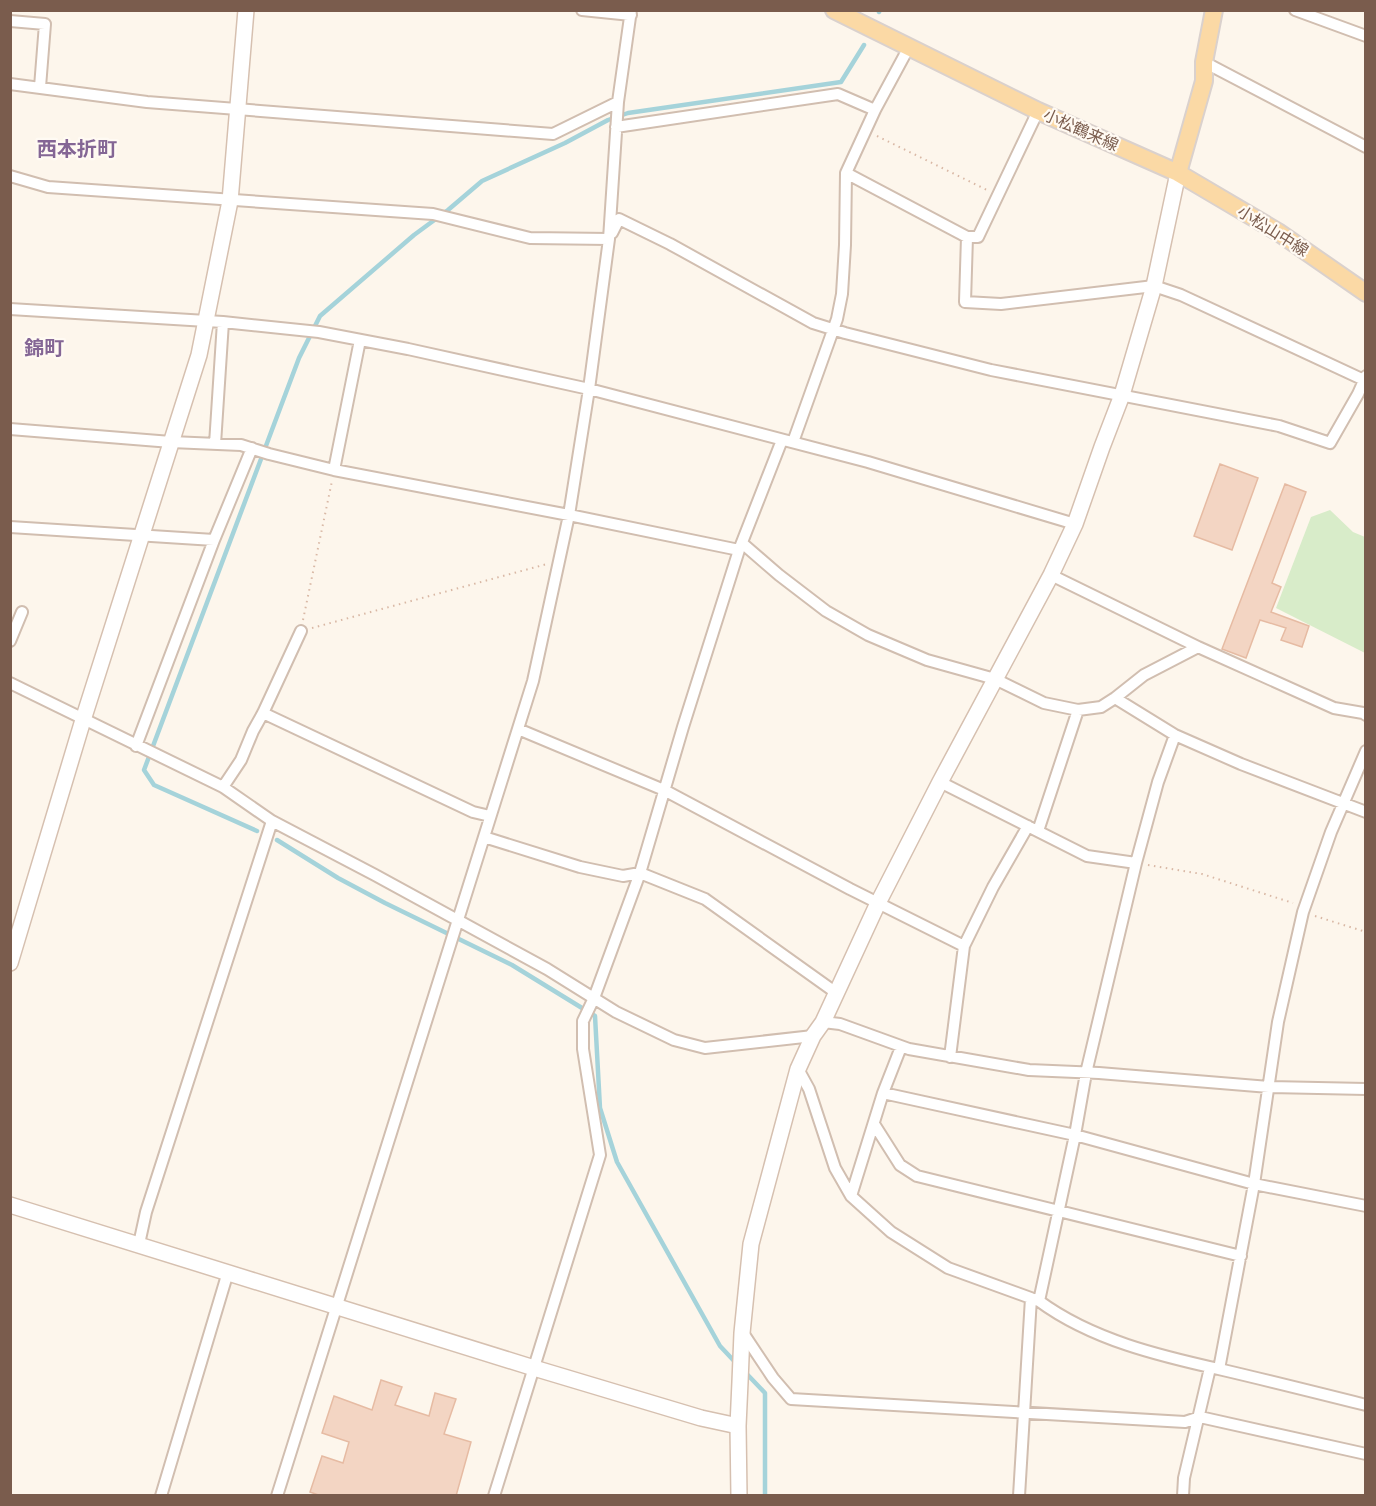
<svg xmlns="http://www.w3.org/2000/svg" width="1376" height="1506" font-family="Montserrat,'Noto Sans JP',sans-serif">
  <rect width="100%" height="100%" fill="#fdf6ec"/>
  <!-- green -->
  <path fill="#d8ecc9" d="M1330,510L1353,532L1365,537V653L1276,608L1311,517Z"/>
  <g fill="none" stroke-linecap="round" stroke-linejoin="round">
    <!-- stream -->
    <path stroke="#a5d3da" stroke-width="4.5" d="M879,12L880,10
      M257,831L154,785L144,770L299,358L320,316L414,235L448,210L482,181L565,143L608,120L628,113L841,82L864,45
      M277,840L338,878L385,903L512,965L595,1016L600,1108L617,1162L720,1346L736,1363
      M744,1371L765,1393V1496"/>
  </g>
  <!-- building -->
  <path fill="#f3d5c3" stroke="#e6bba3" stroke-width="1.5" d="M1220,464L1258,478L1232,550L1194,536Z
    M1285,484L1306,492L1272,583L1281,587L1271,612L1309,626L1302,647L1281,640L1286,628L1260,620L1246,658L1222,649Z
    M381,1380L402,1387L395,1405L429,1416L435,1393L456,1399L444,1434L471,1442L456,1496H321L310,1492L322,1456L343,1463L349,1442L322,1433L334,1396L372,1410Z"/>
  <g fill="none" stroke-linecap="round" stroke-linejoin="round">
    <!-- street casing -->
    <g stroke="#d1beb0" stroke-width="14">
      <path id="street" d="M582,10L631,15
        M1295,10L1366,36
        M10,21L45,24L40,87
        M1204,62L1366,147
        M10,84L147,102L553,134L618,102
        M616,127L838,94L875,110
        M846,173L967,237H978L1038,111
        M10,176L48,187L433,214L530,238L609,239
        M612,233L619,219L670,244L813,323L845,333L991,370L1279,426L1330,443L1358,394L1366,376
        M967,237L965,302L1001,304L1154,286L1181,295L1364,380
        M10,309L223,322L319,332L408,349L589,389L868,462L1075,524
        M10,429L171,442L241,445L269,454L334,470L569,515L739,550
        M793,442L837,319L842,294L845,245L846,173L875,110L909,47
        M215,444L223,322
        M334,470L360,340
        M10,527L214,540L252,448
        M742,543L779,575L826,611L868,635L927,660L995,679L1044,703L1078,710L1101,707L1115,698L1144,675L1198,647
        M1051,575L1198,647L1334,708L1363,713L1366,715
        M10,641L22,612
        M10,683L223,787L272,821L375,875L547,969L616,1012L674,1040L705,1048L813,1036
        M1115,698L1175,735L1241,764L1366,812
        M263,713L473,812L490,816
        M518,729L664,790L850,889L964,946
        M136,746L214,540
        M940,782L1087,856L1136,863
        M223,787L241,760L253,731L263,713L301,631
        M1038,831L1078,710
        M484,837L580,867L623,876L640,873L705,899L835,992
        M823,1022L840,1024L909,1049L1029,1070L1099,1073L1269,1087L1366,1089
        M950,1057L964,946L993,887L1028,826
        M798,1069L809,1089L835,1168L851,1196L891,1232L948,1268L1039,1301C1092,1340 1160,1356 1223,1370C1270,1381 1318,1393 1366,1405
        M883,1093L1075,1135L1254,1184L1366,1206
        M874,1124L900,1165L917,1176L1241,1256
        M851,1196L883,1093L901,1047
        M139,1244L146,1212L272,821
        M1039,1301L1075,1135L1086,1073L1136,863L1158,782L1175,735
        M743,1333L773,1378L791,1399L1185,1422L1200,1417L1366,1454
        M1219,1369L1254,1184L1278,1022L1303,912L1331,832L1366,751
        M161,1496L228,1272
        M277,1496L533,681L569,515L589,389L609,239L618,102L631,10
        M494,1496L600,1155L583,1049V1021L594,998L640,873L683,727L739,550L782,440
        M1019,1496L1031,1298
        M1183,1496L1184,1478L1210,1368"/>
    </g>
    <!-- secondary casing -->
    <g stroke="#d6c0b0" stroke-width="18">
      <path id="secondary" d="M10,963L83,720L199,355L230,201L246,10
        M10,1205L534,1368L701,1418L738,1426
        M739,1496L738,1426L740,1382L742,1333L751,1244L798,1069L813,1036L823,1022L878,903L940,782L1051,575L1075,524L1102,447L1122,395L1154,286L1178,173"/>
    </g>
    <!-- primary casing -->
    <g stroke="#dad1cd" stroke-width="20">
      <path id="primary" d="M834,10L1038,111L1178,173L1278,232L1366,293
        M1178,173L1204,81V62L1214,10"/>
    </g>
    <!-- path -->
    <path stroke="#d9b8a5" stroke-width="2" stroke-dasharray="1.5 4.5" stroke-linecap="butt" d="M877,136L987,190
      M303,620L332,481
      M312,628L547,564
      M1148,865L1202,874L1293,903
      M1315,916L1366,932"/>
    <!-- street -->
    <use href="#street" stroke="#fff" stroke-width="10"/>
    <!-- secondary -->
    <use href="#secondary" stroke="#fff" stroke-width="15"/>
    <!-- primary -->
    <use href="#primary" stroke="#fbd9a5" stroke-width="16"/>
  </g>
  <g text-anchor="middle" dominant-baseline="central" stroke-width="4.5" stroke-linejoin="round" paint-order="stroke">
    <!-- street labels -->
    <g font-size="16" fill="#7a5c4d" stroke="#fffaf3">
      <text transform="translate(1081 130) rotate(24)">小松鶴来線</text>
      <text transform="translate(1273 231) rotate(32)">小松山中線</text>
    </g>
    <!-- quarter labels -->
    <g font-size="20" font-weight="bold" fill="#846695" stroke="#fffaf3">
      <text x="77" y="149">西本折町</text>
      <text x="44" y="348">錦町</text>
    </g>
  </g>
  <!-- border -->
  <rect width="1376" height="1506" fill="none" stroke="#7a5c4d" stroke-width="24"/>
</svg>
